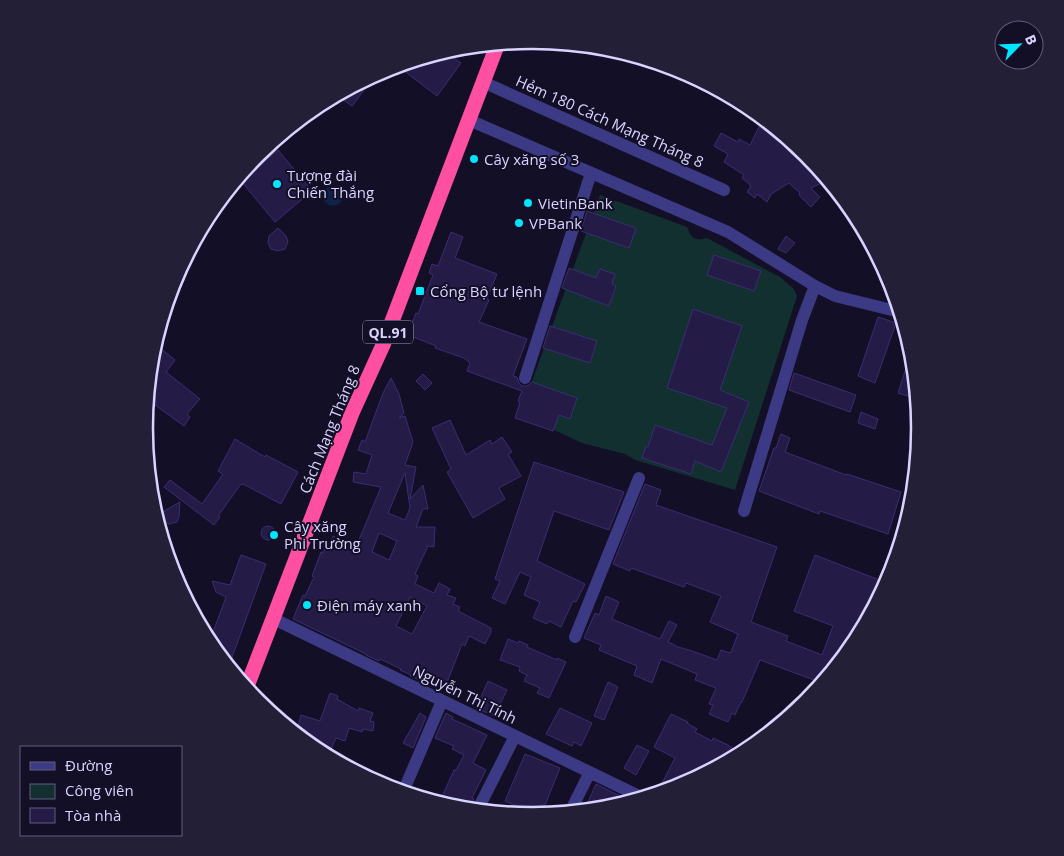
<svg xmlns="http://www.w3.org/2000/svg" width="1064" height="856" font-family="'Open Sans',sans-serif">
  <rect width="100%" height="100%" fill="#130f26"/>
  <!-- green -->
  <path fill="#12302f" d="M600,195L687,227C692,239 694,241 707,238L780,277L794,289L797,296L735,490L635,460L625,454L582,443L520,414Z"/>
  <!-- water -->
  <path fill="#0c2248" d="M323 196a10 10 0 1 1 20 0a10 10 0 1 1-20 0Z"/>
  <!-- building -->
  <path fill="#241b47" stroke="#3b2d73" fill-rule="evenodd" d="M444,51L461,63L437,96L403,70L409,62Z
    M376,74L352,106L336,95L372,76Z
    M771,124L807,154L828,180L811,188L820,197L811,207L799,195L800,193L789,183L771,194L767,202L757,194L755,198L747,192L751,186L742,178L744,175L724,162L728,154L714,146L721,133L738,142L739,139L750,145L759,127L765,131Z
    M278,150L312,191L275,222L241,181Z
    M587,211L636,228L629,248L581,231Z
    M278,228L286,236L288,242L285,249L278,251L271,249L268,243L269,236Z
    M451,232L463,237L455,258L497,274L487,299L489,300L479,322L527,339L513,376L517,377L519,383L522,386H527L532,382L577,398L570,419L559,415L553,431L515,418L520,402L518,401L522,391L467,371L470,363L464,358L435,348L436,346L408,335L416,313L418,314L433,275L429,273L432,264L438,266Z
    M786,236L795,243L786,253L778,249Z
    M714,255L761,271L754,291L707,275Z
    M569,268L596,278L600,269L615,274L612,284L616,286L609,306L562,288Z
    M693,309L742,326L720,390L749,402L721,472L695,461L691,474L642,458L646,446L648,447L655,425L712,445L727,408L667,388Z
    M878,317L896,323L875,383L858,376Z
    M550,326L597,341L590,363L543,348Z
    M160,348L175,360L166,372L200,399L187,414L190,417L184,426L155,405L157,403L147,395L151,360Z
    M912,349L917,393L915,398L898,393Z
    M794,373L856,395L850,412L789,390Z
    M423,374L432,383L425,390L416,381Z
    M391,378L399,394L404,413L399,418L405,416L413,442L405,465L416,467L410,499L423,485L428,509H423L416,527H435L434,547L428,546L415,574L418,576L415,584L434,593L439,583L450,589L447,595L456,598L453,604L460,607L458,611L491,628V632L485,644L469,636L465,646L462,644L446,685L421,675L419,680L415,678L410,676L411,675L400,670L401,669L380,659L379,661L366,655V654L293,619L303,595L305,596L314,577L312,576L321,552L323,553L327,543L330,544L333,536L356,547L381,487L353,482L354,472L366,474L372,455L358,450L362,440L365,442L383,393ZM405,473L410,508L405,520L388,513ZM379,533L397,541L389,560L372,552ZM410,597L427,606L412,634L396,626Z
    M861,412L878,419L875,429L858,423Z
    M450,420L466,455L490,440L492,444L502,437L512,452L508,454L521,476L499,488L505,499L473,518L447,472L451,469L432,428Z
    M781,434L790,438L785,452L846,475L847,474L901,492L888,534L820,511L819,514L759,491L774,448H776Z
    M235,439L265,457L266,455L298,472L281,504L243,484L242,485L241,484L218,516L220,517L214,525L164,487L170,480L202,504L223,474L218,471Z
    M534,462L624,492L609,530L554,511L537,561L585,584L576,602L573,601L561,627L549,621L547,624L533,618L540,602L524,595L531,577L520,572L505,604L492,598L500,581L495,579Z
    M645,484L661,490L656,505L777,547L751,622L788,636L786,641L822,655L833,626L794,611L815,555L887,583L854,644L822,683L760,660L742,702H741L735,715L732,713L728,722L709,714L713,705L709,704L716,688L695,680L697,674L661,659L652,683L634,675L637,666L599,650L601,645L584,638L595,613L599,615L606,596L619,602L612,619L660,639L669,621L677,625L668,642L675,645V646L692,651L717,660L721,650L730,653L731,652L738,634L710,622L721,596L686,583L684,587L631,568L630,571L613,564Z
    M180,502L179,517L177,522L169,524L162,521L164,511Z
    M261 533a7 7 0 1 1 14 0a7 7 0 1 1-14 0Z
    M241,555L266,564L230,663L223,660L209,643L226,597L216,592L212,581L230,585Z
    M508,639L518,643L519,641L528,645L527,647L557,660V658L566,662L549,698L537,693L540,688L524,681L527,675L519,671L520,667L500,660Z
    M488,681L507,690L494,716L476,708Z
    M608,682L618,687L604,720L594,716Z
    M330,693L338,696L337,699L358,711L359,708L373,713L370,721L374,722L373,731L363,729L362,732L349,728L345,741L336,738L328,756L316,750L296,734L301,715L320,721Z
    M560,708L592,723L581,746L574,742L572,746L546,734Z
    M420,713L426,717L413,748L403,743Z
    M446,713L453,717L452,719L487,735L473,763L486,770L472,798L474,799L469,810L456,808L439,803L454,770H456L464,755L452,749L454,746L435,738Z
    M671,714L688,722L687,723L697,729L695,732L712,741L713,738L728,745L734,749L732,752L739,755L680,787L657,793L675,758L654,747Z
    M637,745L649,751L636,775L624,768Z
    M525,754L560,768L541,815H538L505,801Z
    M596,784L618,795L612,807L584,811Z"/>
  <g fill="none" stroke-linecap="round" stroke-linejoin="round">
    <!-- minor -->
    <path stroke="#3d3a85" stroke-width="12" d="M483,82L724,190
      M469,120L728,232L815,286L802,320L744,511
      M815,286L835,296L900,312
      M525,378L591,173
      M274,619L643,798
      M575,637L639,478
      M403,792L442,701
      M477,811L515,736
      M570,812L590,772"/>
    <!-- highway -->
    <path stroke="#ff4fa3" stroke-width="15" d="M246,689L352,413L383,345L498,43"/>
  </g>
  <!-- markers -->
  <g fill="#00e5ff" stroke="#130f26" stroke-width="2">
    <circle cx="474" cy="159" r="5"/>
    <circle cx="277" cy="184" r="5"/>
    <circle cx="528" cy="203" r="5"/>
    <circle cx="519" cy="223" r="5"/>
    <rect x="415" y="286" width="10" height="10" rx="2.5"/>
    <circle cx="274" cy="535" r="5"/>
    <circle cx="307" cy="605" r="5"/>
  </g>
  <g text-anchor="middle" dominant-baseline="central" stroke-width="4" stroke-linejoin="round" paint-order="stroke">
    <!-- shield labels -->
    <rect fill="#130f26" stroke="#9e99be" stroke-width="1" x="363" y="320.5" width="50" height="23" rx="4"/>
    <g font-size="14" font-weight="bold" fill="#d9d4ff">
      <text x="388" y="332">QL.91</text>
    </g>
    <!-- street labels -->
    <g font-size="15" fill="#d9d4ff" stroke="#130f26">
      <text transform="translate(610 121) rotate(24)">Hẻm 180 Cách Mạng Tháng 8</text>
      <text transform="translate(329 429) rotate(-68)">Cách Mạng Tháng 8</text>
      <text transform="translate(465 694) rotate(26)">Nguyễn Thị Tính</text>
    </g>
    <!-- poi labels -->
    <g font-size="15" fill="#d9d4ff" stroke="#130f26" text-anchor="start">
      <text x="484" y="159">Cây xăng số 3</text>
      <text x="287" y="175">Tượng đài<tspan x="287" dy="17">Chiến Thắng</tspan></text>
      <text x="538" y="203">VietinBank</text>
      <text x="529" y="223">VPBank</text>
      <text x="430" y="291">Cổng Bộ tư lệnh</text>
      <text x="284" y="526">Cây xăng<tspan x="284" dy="17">Phi Trường</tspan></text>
      <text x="317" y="605">Điện máy xanh</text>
    </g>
  </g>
  <!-- crop -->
  <path d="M0 0H1064V856H0ZM153 428a379 379 0 1 1 758 0a379 379 0 1 1-758 0Z" fill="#231f37" fill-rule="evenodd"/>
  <path fill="none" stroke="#d9d4ff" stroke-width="2.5" d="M153 428a379 379 0 1 1 758 0a379 379 0 1 1-758 0Z"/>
  <!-- legend -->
  <rect x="20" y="746" width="162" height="90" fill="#130f26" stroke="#625e7d"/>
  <rect x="30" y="762" width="25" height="8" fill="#3d3a85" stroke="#625e7d"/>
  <text x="65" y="771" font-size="15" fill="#d9d4ff">Đường</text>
  <rect x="30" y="784" width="25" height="15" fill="#12302f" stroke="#625e7d"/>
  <text x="65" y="796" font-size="15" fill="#d9d4ff">Công viên</text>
  <rect x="30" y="808" width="25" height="15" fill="#241b47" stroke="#625e7d"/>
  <text x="65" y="821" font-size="15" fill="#d9d4ff">Tòa nhà</text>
  <!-- north arrow -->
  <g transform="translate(1019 45) rotate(66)"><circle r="24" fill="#130f26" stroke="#625e7d"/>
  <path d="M0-4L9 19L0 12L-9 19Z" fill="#00e5ff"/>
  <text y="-8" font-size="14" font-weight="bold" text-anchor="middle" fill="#d9d4ff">B</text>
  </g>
</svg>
